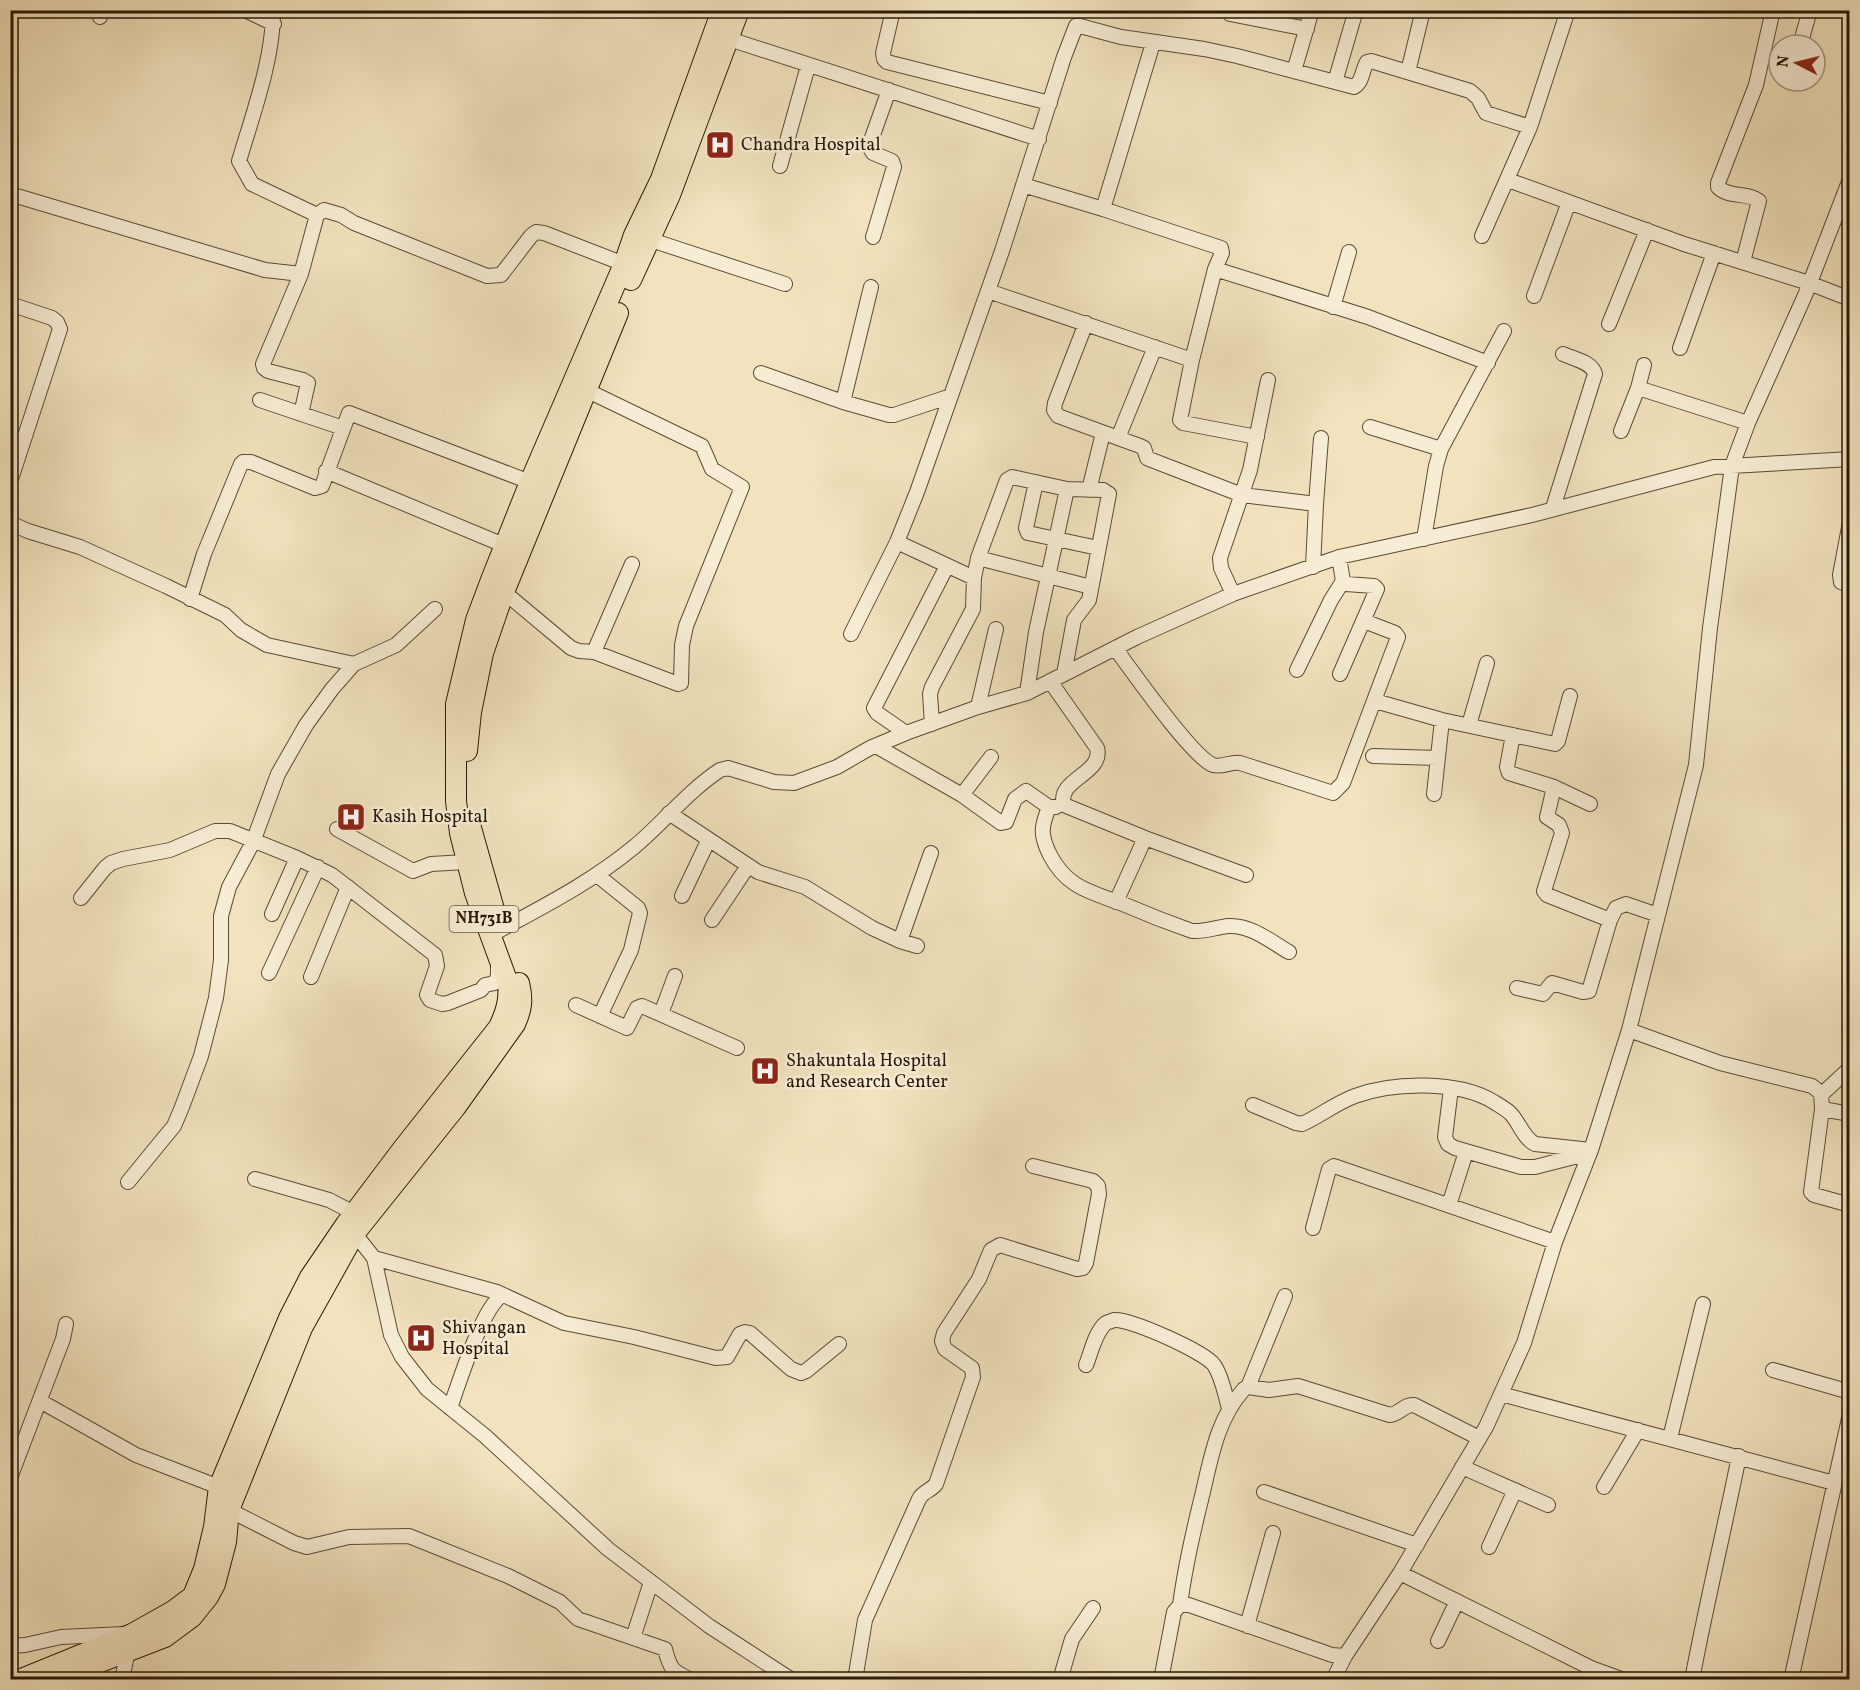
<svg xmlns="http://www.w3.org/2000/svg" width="1860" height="1690" font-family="Vollkorn,serif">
  <rect width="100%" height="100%" fill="#f2e3be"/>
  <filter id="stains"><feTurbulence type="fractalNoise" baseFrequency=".00333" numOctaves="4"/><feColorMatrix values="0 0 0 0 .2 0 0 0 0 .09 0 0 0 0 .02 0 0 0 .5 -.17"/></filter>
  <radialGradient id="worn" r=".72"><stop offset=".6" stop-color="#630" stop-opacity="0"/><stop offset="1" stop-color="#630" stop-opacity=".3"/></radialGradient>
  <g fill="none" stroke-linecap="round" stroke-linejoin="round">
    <!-- minor casing -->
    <g stroke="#5a4b35" stroke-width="16">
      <path id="minor" d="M245,10L274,24
        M273,10C274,57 252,117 239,161L252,184L317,215
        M893,10L883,53L884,59L887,62L1050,103
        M1230,14L1307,29
        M100,17L102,10
        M729,39L1039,139
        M1800,45L1810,10
        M1294,71L1312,10
        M1408,72L1423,10
        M1335,82L1356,10
        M780,166L808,66
        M1508,180L1684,244L1809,283L1850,299
        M1023,185L1103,209L1221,248L1222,253L1215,269L1192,360L1180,420L1183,423L1257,437
        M10,194L265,270L301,274
        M1103,209L1153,43
        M1482,236L1530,127L1568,10
        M873,237L894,167L892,161L873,153L869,146L889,90
        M648,239L785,284
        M1743,262L1759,201C1748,192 1728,198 1718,187V183L1756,85L1773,10
        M1215,269L1368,317L1488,363
        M988,291L1192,360
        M1534,296L1569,202
        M10,304L52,318L57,322L60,329L10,482
        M1333,307L1349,252
        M1086,323L1055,403L1054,410L1058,416L1140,446L1144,448L1147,458L1149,459L1242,495L1316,504L1313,567
        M1609,324L1647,230
        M1680,348L1714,253
        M761,373L843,402L889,415H894L951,396
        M1638,388L1748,423
        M586,390L702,446L712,469L742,487L686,626L682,645L681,683L678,684L594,652
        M260,400L343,428
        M843,402L871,287
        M301,414L308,383L303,380L268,371L264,368L263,364L301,274L317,215L324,210L341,215L354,223L487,276L501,275L531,236L536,232L544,233L624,264
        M1370,427L1441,449
        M1621,431L1638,388L1644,365
        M1118,438L1155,347
        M326,471L506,546
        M1036,482L1026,528L1028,533L1098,548
        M1089,490L1103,433
        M1316,504L1321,438
        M1553,508L1595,374C1592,362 1574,359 1563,354
        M1850,522L1840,575L1841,582L1850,586
        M10,523L28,531L80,547L166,586L225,615L241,630L267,645L354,664L396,645L435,609
        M1424,539L1436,466L1441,449L1504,331
        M897,542L974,578
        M1339,557L1343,581L1346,584L1374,586L1377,589L1340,674
        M978,558L1091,587
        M504,592L571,648L579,651L594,652L632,564
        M1233,594L1221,568L1220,558L1250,470L1268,380
        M190,599L204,554L241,464L243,462H251L315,488L322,486L349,413L530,482
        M851,634L897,542L917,492L1002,251L1064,57L1076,26H1080L1121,37L1204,49L1237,56L1354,87C1363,82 1362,70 1367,62L1371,61L1470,91L1478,98L1486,113L1530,127
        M1115,648C1132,671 1192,757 1213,765C1221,768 1232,761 1240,763L1333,793L1343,783L1398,637L1395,633L1364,621
        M1297,670L1331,600L1343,581
        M1050,681L1097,748C1104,774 1056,779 1064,805L1145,838L1246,875
        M1027,693L1036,632L1067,489
        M1375,701L1442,720L1555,744L1558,741L1570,696
        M978,707L996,629
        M932,724L930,694L932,687L973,609L974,578L978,558L1007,480L1012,477L1067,489L1103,490L1109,494L1089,600L1074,620L1064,674
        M1469,725L1487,663
        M906,733L877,713L874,708L947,566
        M1513,735L1507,767L1509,773L1554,787L1590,804
        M876,746L962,795L1001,823L1006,822L1015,799L1026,791L1049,807H1056
        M1373,756L1438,758
        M1554,787L1547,817L1559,825L1562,833L1544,891L1547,895L1610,920
        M1434,794L1442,720
        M962,795L991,757
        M1049,807C1041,827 1040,835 1050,855C1067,888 1091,892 1123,904C1146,914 1169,923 1192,931C1205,932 1216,927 1229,926C1251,925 1270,941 1289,952
        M669,813L758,872L805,887L872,928L900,941L917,946
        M337,829L413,871L431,864L466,862
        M597,875L638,908L640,913L631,950L600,1016
        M682,896L708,841
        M81,898L105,868L111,863L123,859L170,850L215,831H230L297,858L332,875L435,955L437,966L427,995L430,1000L442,1004L448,1003L481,990L485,985L495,983L498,976V963
        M1116,902L1145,838
        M272,914L297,858
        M712,920L748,866
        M500,930C546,905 593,881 634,847C663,823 688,791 720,770L728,768L774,782L794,783L837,767L870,748L906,733L978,707L1027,693L1137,637L1233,594L1339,557L1532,515L1714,467L1850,459
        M900,941L931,853
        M269,973L318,867
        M311,977L348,887
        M1517,988L1543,994L1552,983L1583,992L1589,991L1610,920L1616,908L1626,904L1658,915
        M576,1005L627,1028L637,1008L642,1006L737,1048
        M661,1014L675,976
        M1629,1030L1720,1063L1812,1086L1821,1093L1822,1109L1850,1114
        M1451,1088L1445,1137L1448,1144L1455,1148L1521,1167H1535L1578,1156L1585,1150
        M1821,1095L1850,1068
        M1253,1105L1296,1123L1302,1124C1320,1116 1336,1103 1355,1096C1393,1082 1458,1080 1494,1102C1500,1106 1508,1110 1512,1115C1520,1125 1524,1138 1535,1144L1591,1150
        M1822,1109L1811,1192L1814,1195L1850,1205
        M255,1179L329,1200L354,1213
        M128,1182L164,1138L174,1126L182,1107L201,1056L216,998L221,960V916L229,887L253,842L278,774L306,725L332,689L354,664
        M1449,1205L1466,1152
        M1313,1228L1329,1169L1334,1166L1555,1242
        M351,1229L374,1258L391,1335L402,1357L427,1389L485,1436L608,1549L709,1626L792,1680
        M374,1258L497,1292L564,1323L634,1337L716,1358L727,1357L740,1334L745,1332L750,1333L791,1369L801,1373L806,1371L839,1344
        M1086,1365C1091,1353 1095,1332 1106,1323C1106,1323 1114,1320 1114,1320C1129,1318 1205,1352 1214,1365C1222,1376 1225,1395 1229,1408
        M1773,1370L1850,1392
        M1248,1387L1285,1296
        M1501,1394L1834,1483
        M40,1401L136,1455L219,1487
        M450,1408C459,1383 482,1309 501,1296
        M1670,1438L1703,1304
        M1462,1467L1548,1505
        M10,1478L63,1339L66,1324
        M1604,1487L1638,1430
        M1264,1492L1417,1545
        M229,1510L294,1543L307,1547L349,1537L409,1536L508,1576L560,1602L578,1619L665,1649C670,1669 672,1671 691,1680
        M1489,1547L1515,1490
        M1400,1573L1591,1668L1624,1680
        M1180,1605C1185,1567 1193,1532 1202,1496C1211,1458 1217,1419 1244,1389L1248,1387L1269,1390L1298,1386L1390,1415C1400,1414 1404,1404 1414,1405L1479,1438
        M1247,1626L1273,1533
        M633,1638L651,1582
        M1438,1641L1457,1601
        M10,1646L25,1645L61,1637L124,1634
        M122,1680L128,1650
        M855,1680L865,1620L919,1499C923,1491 931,1491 936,1484L973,1377L972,1368L945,1349L942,1341L944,1333L979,1279L991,1250L1000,1245L1077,1269L1083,1268L1086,1263L1099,1194L1098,1186L1093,1181L1033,1166
        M1060,1680L1072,1639L1093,1608
        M1161,1680L1174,1612L1180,1605H1189L1332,1655L1345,1656L1400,1573L1486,1427L1524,1343L1555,1242L1591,1150L1629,1030L1696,765L1710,628L1732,466L1748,423L1806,293L1850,179
        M1333,1680L1345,1656
        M1692,1680C1706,1605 1724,1531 1739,1456
        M1791,1680L1850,1414"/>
    </g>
    <!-- highway casing -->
    <g stroke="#271807" stroke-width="22">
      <path id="highway" d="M631,280L670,195L739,10
        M467,751L471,712L483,653L504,592L618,313
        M471,828L495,913
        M19,1680L132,1634L173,1611L193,1596L204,1569L214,1527L219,1487L289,1318L310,1277L346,1224L401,1151L499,1027C506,1012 510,1000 508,983L475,893L460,833L456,801V704L476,620L491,580L530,482L624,264L634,235L661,179L722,10
        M64,1680L90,1666L165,1637L192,1617L208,1597L215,1584L226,1542L229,1510L302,1328L355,1233L455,1108L515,1024C522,1009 523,999 519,983"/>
    </g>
    <!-- minor -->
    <use href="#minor" stroke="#f7edd5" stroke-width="14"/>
    <!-- highway -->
    <use href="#highway" stroke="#f2e3be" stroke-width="20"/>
  </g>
  <!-- icons -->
  <defs>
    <g id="hospital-square" transform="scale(1.5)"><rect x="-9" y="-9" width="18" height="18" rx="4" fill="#8f2418" stroke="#f7edd5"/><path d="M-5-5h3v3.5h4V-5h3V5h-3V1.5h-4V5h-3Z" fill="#fff"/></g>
  </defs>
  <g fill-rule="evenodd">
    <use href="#hospital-square" x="720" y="145"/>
    <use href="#hospital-square" x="351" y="817"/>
    <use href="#hospital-square" x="765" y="1071"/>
    <use href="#hospital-square" x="421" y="1338"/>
  </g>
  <g text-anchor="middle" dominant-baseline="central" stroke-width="5" stroke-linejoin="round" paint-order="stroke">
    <!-- shield labels -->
    <rect fill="#f7edd5" stroke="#655845" stroke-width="1.5" x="449.5" y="906" width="69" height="26" rx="4.5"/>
    <g font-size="16" font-weight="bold" fill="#271807">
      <text x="484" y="919">NH731B</text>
    </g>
    <!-- poi labels -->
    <g font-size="18" fill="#271807" stroke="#f7edd5" text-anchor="start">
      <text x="741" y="145">Chandra Hospital</text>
      <text x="372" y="817">Kasih Hospital</text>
      <text x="786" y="1061">Shakuntala Hospital<tspan x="786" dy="21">and Research Center</tspan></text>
      <text x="442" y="1328">Shivangan<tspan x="442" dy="21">Hospital</tspan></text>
    </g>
  </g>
  <!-- margin -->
  <rect width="1860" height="1690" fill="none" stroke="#f2e3be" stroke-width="36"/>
  <rect x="12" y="12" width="1836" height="1666" fill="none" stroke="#271807" stroke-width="3"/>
  <rect x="18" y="18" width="1824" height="1654" fill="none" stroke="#271807" stroke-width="1.5"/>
  <!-- north arrow -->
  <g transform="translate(1797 63) rotate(277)"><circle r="28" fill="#f7edd5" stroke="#a49883" stroke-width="1.5"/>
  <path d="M0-4.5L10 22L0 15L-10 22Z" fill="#8f2418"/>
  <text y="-9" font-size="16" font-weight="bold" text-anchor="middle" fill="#271807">N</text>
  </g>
  <rect width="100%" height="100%" filter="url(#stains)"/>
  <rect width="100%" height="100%" fill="url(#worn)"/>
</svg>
